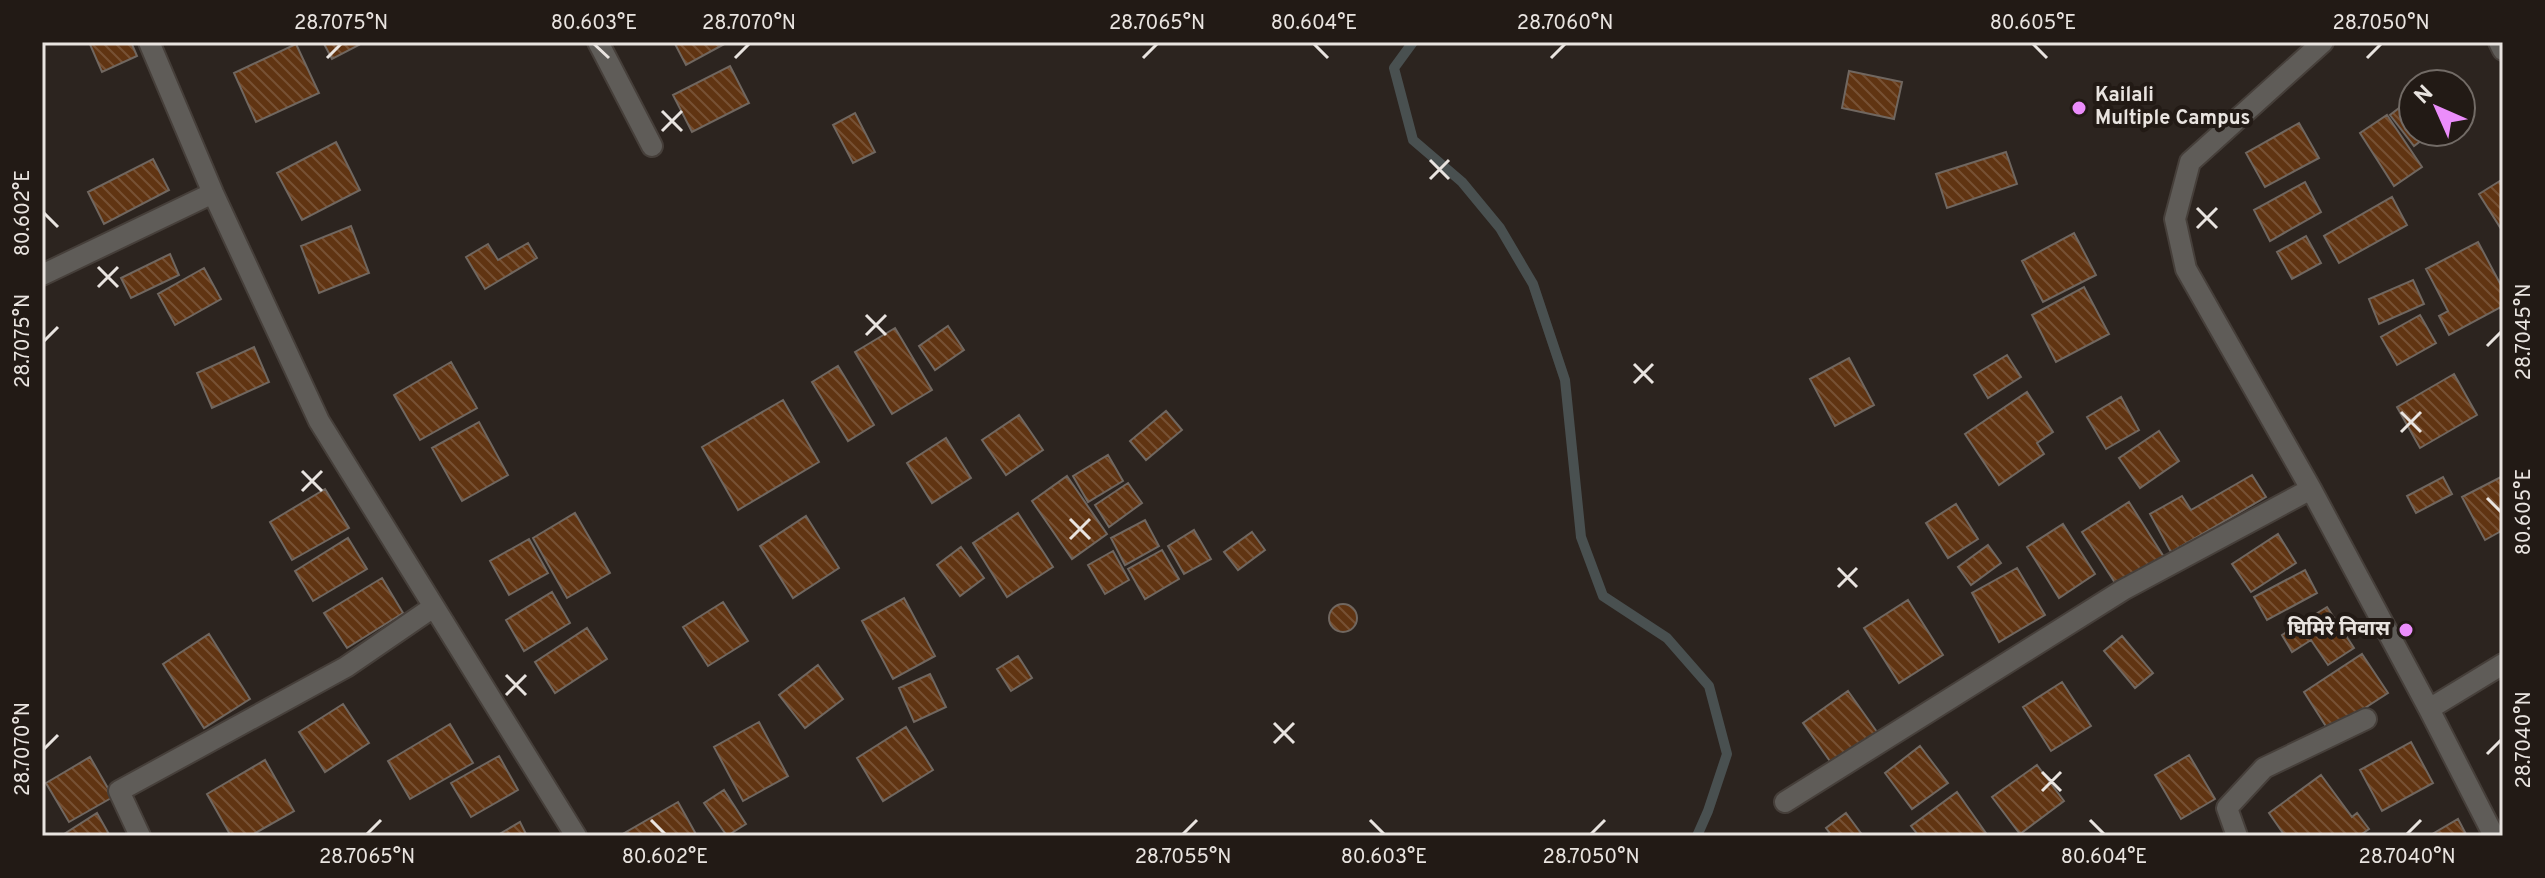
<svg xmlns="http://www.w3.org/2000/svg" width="2545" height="878" font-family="Overpass,'Noto Sans Devanagari',sans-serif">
  <defs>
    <pattern id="building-back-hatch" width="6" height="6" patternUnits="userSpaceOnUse" patternTransform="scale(2)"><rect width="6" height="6" fill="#603412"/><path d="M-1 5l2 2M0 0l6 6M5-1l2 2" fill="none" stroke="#775134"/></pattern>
  </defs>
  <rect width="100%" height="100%" fill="#2c241f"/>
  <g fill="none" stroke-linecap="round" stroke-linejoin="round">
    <!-- stream -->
    <path stroke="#495050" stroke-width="10" d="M1413,42L1394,68L1413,140L1462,182L1500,228L1533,284L1565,380L1581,537L1603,596L1667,638L1709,686L1727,754L1708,811L1697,836"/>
  </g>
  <!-- building -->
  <path fill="url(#building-back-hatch)" stroke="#706760" stroke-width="2" d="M89,42H131L137,56L102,72Z
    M323,42H357L359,45L332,59Z
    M674,42H728L686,65Z
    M296,44L319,93L256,122L234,73Z
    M730,66L749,103L692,132L673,95Z
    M1849,71L1902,82L1894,119L1842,108Z
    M2407,102L2413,110V132L2431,133L2414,146L2390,115Z
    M855,113L875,152L853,163L833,125Z
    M2387,115L2422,167L2394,186L2360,133Z
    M2299,123L2319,158L2265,187L2246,153Z
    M336,142L360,190L302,220L277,173Z
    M2006,152L2017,184L1947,208L1936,174Z
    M153,159L169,190L104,224L88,192Z
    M2503,179V232L2479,194Z
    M2305,182L2321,212L2270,241L2254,210Z
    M2392,197L2407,225L2339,263L2324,236Z
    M351,226L369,273L319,293L301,246Z
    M2074,233L2096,275L2043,302L2022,261Z
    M2306,236L2321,263L2292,279L2277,252Z
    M2478,242L2503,289V306L2449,335L2439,316L2448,311L2426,269Z
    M528,243L537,258L485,289L466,257L488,244L498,260Z
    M170,254L179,275L131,298L121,278Z
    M204,268L221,299L175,325L158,294Z
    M2413,280L2424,304L2379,324L2369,299Z
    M2084,287L2109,334L2056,362L2032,315Z
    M2420,315L2436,343L2397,365L2381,337Z
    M948,326L964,350L935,370L919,346Z
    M895,328L932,390L892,414L855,352Z
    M254,347L269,382L212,408L197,373Z
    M2007,355L2021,377L1988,398L1974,375Z
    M1849,358L1874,405L1835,426L1810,379Z
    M451,362L477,408L420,440L394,395Z
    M838,366L874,425L848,441L812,382Z
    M2454,374L2477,415L2420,448L2397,407Z
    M2027,392L2053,432L2037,443L2044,454L1999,485L1965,434Z
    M2121,397L2139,430L2106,449L2087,417Z
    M783,400L819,462L738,510L702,447Z
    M1166,411L1182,430L1146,460L1130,441Z
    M1019,415L1043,450L1006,475L982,440Z
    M479,422L508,475L462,501L432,448Z
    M2159,431L2179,461L2140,488L2119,458Z
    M946,438L971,478L932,503L907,463Z
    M1108,455L1123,481L1088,502L1073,476Z
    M2252,475L2266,497L2171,552L2150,514L2182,496L2191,510Z
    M1067,476L1107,534L1072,559L1032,501Z
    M2503,476V530L2485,540L2462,497Z
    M2443,477L2452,494L2416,513L2407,496Z
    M1128,483L1142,503L1109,527L1095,505Z
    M325,489L349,528L292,560L270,522Z
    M2129,502L2164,557L2117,586L2082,532Z
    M1956,504L1978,539L1948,558L1926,523Z
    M575,513L610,573L567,598L533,538Z
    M1018,513L1053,567L1007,597L973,543Z
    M806,516L839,568L793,598L760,546Z
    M1145,520L1159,546L1125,565L1111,538Z
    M2063,524L2095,574L2059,598L2027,547Z
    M1194,530L1211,559L1184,574L1168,546Z
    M1252,532L1265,550L1238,570L1224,552Z
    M2278,534L2296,563L2251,592L2232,564Z
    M348,538L367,569L313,601L295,571Z
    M529,539L548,573L509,595L490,561Z
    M1988,545L2001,563L1971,585L1958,567Z
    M961,547L984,578L960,596L937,565Z
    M1162,550L1179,579L1145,599L1128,569Z
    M1113,551L1129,580L1105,594L1088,565Z
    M2017,568L2045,615L1999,642L1972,593Z
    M2305,570L2317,593L2267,620L2254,597Z
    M382,578L403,613L347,648L324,613Z
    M552,592L570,623L524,651L506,620Z
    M904,598L935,656L893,679L862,621Z
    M1908,600L1943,655L1899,683L1864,628Z
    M723,602L748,641L708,666L683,627Z
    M1329 618a14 14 0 1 1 28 0a14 14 0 1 1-28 0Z
    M2327,607L2354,648L2328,665L2311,640L2292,652L2282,635Z
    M587,628L607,659L555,693L535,662Z
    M209,634L250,699L204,728L163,664Z
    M2122,636L2153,673L2135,688L2104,651Z
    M2362,654L2388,693L2329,731L2304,692Z
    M1018,656L1032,678L1011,691L997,669Z
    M818,665L843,699L805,728L779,695Z
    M930,674L946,707L914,722L899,688Z
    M2062,682L2091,726L2051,751L2023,707Z
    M1848,691L1877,732L1832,764L1803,723Z
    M343,704L369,743L325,772L299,732Z
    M759,722L788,776L743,801L714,747Z
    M450,724L473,763L410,799L388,761Z
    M906,727L933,770L883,801L857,758Z
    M2411,742L2433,783L2382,811L2360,770Z
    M1920,746L1948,783L1912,809L1885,773Z
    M2189,755L2215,799L2181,819L2155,775Z
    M499,756L518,790L471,817L451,783Z
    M90,757L113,797L69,822L46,783Z
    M265,760L294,811L250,836H231L207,794Z
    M2037,765L2064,801L2020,834L1992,797Z
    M2321,775L2352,817L2357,813L2369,829L2359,836H2285L2269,813Z
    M724,790L746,824L727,836L704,803Z
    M1957,792L1988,836H1919L1911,826Z
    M678,802L697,836H622L621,835Z
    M97,813L110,836H61Z
    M1846,813L1863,836H1832L1826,828Z
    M2458,819L2467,836H2429Z
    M520,822L527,836H496Z"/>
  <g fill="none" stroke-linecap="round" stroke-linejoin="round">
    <!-- minor casing -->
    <g stroke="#463f3a" stroke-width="24">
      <path id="minor" d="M149,42L213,193L319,421L576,836
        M598,42L652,146
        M2323,42L2190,162L2175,219L2186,269L2311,489L2429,709L2494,836
        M2499,42L2503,50
        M42,275L213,193
        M2429,709L2503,664
        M1785,802L2123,590L2311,489
        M140,836L119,791L346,667L432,608
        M2237,836L2227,808L2264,768L2366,719"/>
    </g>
    <!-- minor -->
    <use href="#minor" stroke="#5f5c58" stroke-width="20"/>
  </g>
  <!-- ticks -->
  <path fill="none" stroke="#e9e4e0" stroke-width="3" d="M594,44L609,58M1314,44L1328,58M2033,44L2047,58M327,58L341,44M735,58L749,44M1143,58L1157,44M1551,58L1565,44M2367,58L2381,44M662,111L682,131M662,131L682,111M1430,160L1449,179M1430,179L1449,160M2197,208L2217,228M44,213L58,227M2197,228L2217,208M98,267L118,287M98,287L118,267M866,315L886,335M866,335L886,315M44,341L58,327M2487,346L2501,332M1634,364L1653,383M1634,383L1653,364M2401,412L2421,432M2401,432L2421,412M302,471L322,491M302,491L322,471M2487,498L2501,512M1070,519L1090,539M1070,539L1090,519M1838,568L1857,587M1838,587L1857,568M506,675L526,695M506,695L526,675M1274,723L1294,743M1274,743L1294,723M44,749L58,735M2487,754L2501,740M2042,772L2061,791M2042,791L2061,772M651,820L665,834M1370,820L1384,834M2090,820L2104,834M367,834L381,820M1183,834L1197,820M1591,834L1605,820M2407,834L2421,820"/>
  <!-- markers -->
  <g fill="#eb8dfb" stroke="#221a15" stroke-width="3">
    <circle cx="2079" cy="108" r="8"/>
    <circle cx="2406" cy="630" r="8"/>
  </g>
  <g text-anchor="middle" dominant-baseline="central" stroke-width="8" stroke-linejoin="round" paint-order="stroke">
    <!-- poi labels -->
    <g font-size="20" font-weight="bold" fill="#e9e4e0" stroke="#221a15" text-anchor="start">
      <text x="2095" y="96">Kailali<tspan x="2095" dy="23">Multiple Campus</tspan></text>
      <text x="2390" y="630" text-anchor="end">घिमिरे निवास</text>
    </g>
  </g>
  <!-- border -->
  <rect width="2545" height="878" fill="none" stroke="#221a15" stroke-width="88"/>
  <!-- north arrow -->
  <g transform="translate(2437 108) rotate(315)"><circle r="38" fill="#221a15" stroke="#726b66" stroke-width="2"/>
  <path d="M0-6L14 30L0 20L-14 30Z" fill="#eb8dfb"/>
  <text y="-12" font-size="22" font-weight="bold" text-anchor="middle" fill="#e9e4e0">N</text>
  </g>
  <rect x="44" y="44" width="2457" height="790" fill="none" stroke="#e9e4e0" stroke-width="3"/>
  <g font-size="20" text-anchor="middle" fill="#e9e4e0">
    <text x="341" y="29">28.7075°N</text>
    <text x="594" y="29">80.603°E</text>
    <text x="749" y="29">28.7070°N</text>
    <text x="1157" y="29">28.7065°N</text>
    <text x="1314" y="29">80.604°E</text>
    <text x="1565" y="29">28.7060°N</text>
    <text x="2033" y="29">80.605°E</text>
    <text x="2381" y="29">28.7050°N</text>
    <text transform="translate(22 213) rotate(-90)" y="7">80.602°E</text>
    <text transform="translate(2523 332) rotate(-90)" y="7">28.7045°N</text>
    <text transform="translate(22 341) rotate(-90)" y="7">28.7075°N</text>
    <text transform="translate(2523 512) rotate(-90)" y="7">80.605°E</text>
    <text transform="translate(2523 740) rotate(-90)" y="7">28.7040°N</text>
    <text transform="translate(22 749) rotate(-90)" y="7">28.7070°N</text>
    <text x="367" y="863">28.7065°N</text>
    <text x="665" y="863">80.602°E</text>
    <text x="1183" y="863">28.7055°N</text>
    <text x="1384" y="863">80.603°E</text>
    <text x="1591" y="863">28.7050°N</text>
    <text x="2104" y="863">80.604°E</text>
    <text x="2407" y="863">28.7040°N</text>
  </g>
</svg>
